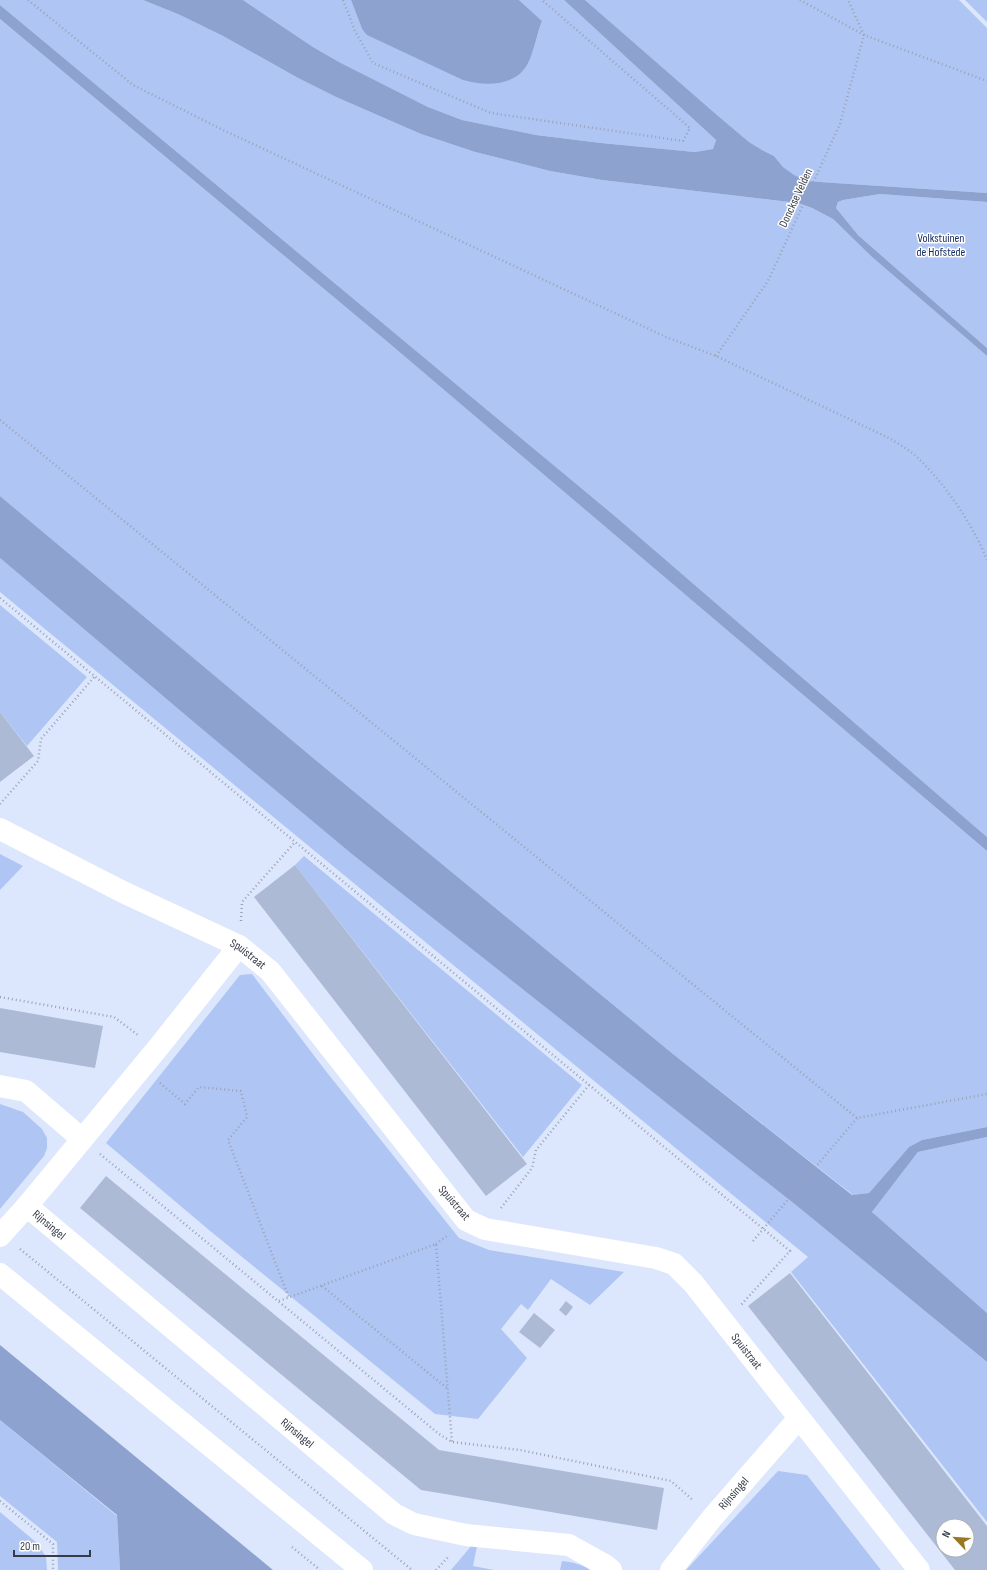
<svg xmlns="http://www.w3.org/2000/svg" width="987" height="1570" font-family="'Sofia Sans Condensed',sans-serif">
  <rect width="100%" height="100%" fill="#dce7fe"/>
  <!-- green -->
  <path fill="#afc5f3" d="M0,0H143L180,15L223,36L298,78L336,97L421,134L475,152L550,171L602,180L798,203L812,208L833,219L872,257L987,356V837L616,517L0,5Z
    M243,0H351L362,29L510,80C531,69 535,42 542,21L519,0H564L716,140L713,149L695,152L601,143L536,135L462,120L428,107L339,62L313,47Z
    M585,0H959L987,28V193L835,183L807,181L793,175L783,167L774,156L762,150L749,142L717,115Z
    M965,0H987V22Z
    M0,19L390,344L987,851V1127L922,1140L909,1147L869,1193L853,1195L673,1054L318,762L0,496Z
    M880,194L987,202V348L858,235L836,208L838,202L843,200Z
    M0,558L183,713L802,1210L987,1362V1522L791,1272L808,1257L0,592Z
    M0,605L87,677L27,746L0,712Z
    M0,854L23,866L0,890Z
    M304,856L582,1085L523,1157L295,865Z
    M252,974L325,1070L459,1238L489,1250L624,1272L590,1305L551,1279L528,1310L521,1304L501,1329L527,1358L478,1419L435,1414L209,1230L106,1143L240,975Z
    M0,1104L23,1112L42,1129L47,1138V1148L44,1156L0,1209Z
    M987,1137V1313L872,1212L918,1152Z
    M0,1420L117,1516L120,1570H58L57,1542L0,1496Z
    M778,1471L807,1475L881,1570H686Z
    M0,1512L37,1543L46,1557L47,1570H0Z
    M472,1545L477,1546L473,1566L494,1570H451Z
    M562,1561C573,1562 581,1564 590,1570H560Z"/>
  <!-- water -->
  <path fill="#8da2ce" d="M143,0H243L313,47L339,62L428,107L462,120L536,135L601,143L695,152L713,149L716,140L564,0H585L717,115L749,142L762,150L774,156L783,167L794,175L807,181L835,183L987,193V202L880,194L843,200L838,202L836,208L858,235L987,348V356L872,257L833,219L812,208L798,203L602,180L550,171L475,152L421,134L336,97L298,78L223,36L180,15Z
    M351,0H519L542,21C537,34 534,52 527,65C514,87 485,86 463,80L367,35L362,29Z
    M0,5L616,517L987,837V851L390,344L0,19Z
    M0,496L318,762L673,1054L852,1195L869,1193L909,1147L922,1140L987,1127V1137L918,1152L872,1212L987,1313V1362L802,1210L352,854L183,713L0,558Z
    M0,1345L273,1570H120L117,1515L0,1420Z"/>
  <!-- building -->
  <path fill="#adbad6" fill-rule="evenodd" d="M0,712L34,756L0,782Z
    M295,865L527,1164L486,1196L254,897Z
    M0,1008L103,1026L95,1068L0,1052Z
    M106,1176L439,1450L664,1488L657,1530L421,1490L80,1208Z
    M790,1273L987,1526V1570H955L748,1306ZM943,1526H967V1550H943Z
    M566,1301L573,1307L566,1316L559,1310Z
    M534,1313L555,1330L540,1348L519,1332Z"/>
  <g fill="none" stroke-linecap="round" stroke-linejoin="round">
    <!-- path -->
    <path stroke="#9aa3b6" stroke-width="2.5" stroke-dasharray="1 3" stroke-linecap="butt" d="M28,0L133,85L221,129L666,337L716,356L889,438C900,445 912,451 921,461C947,487 973,525 987,560
      M343,0L355,31L373,63L491,113L683,141L690,128L542,0
      M800,0L864,35L987,81
      M716,356L768,281L840,124L864,35L848,0
      M0,420L857,1118L987,1094
      M0,598L790,1251L740,1306
      M0,804L38,761L41,739L95,676
      M241,921L242,902L295,842
      M0,997L114,1017L138,1035
      M160,1083L185,1104L199,1087L241,1091L247,1117L228,1140L289,1298
      M100,1154L439,1434L452,1442L520,1450L671,1481L694,1501
      M501,1208L532,1168L536,1150L589,1085
      M753,1241L857,1118
      M436,1244L448,1235
      M20,1249L412,1570
      M322,1286L448,1389
      M279,1301L436,1244L452,1442
      M0,1501L53,1544V1570
      M292,1547L320,1570
      M436,1570L449,1556"/>
    <!-- street -->
    <g stroke="#fff" stroke-width="22">
      <path id="s1" d="M0,829L123,892L239,946L270,971L466,1220L485,1229L656,1258L674,1264L693,1283L919,1570"/>
      <path d="M0,1086L26,1091L82,1139"/>
      <path id="s2" d="M27,1206L394,1514L414,1524L466,1535L569,1545L605,1565L611,1570"/>
      <path d="M0,1236L27,1206L157,1049L239,946"/>
      <path id="s3" d="M671,1570L712,1518L799,1418"/>
    </g>
    <!-- secondary -->
    <path stroke="#fff" stroke-width="22" d="M0,1274L362,1570"/>
  </g>
  <g text-anchor="middle" dominant-baseline="central" stroke-width="3" stroke-linejoin="round" paint-order="stroke">
    <!-- street labels -->
    <g font-size="12" fill="#363c47" stroke="#fff">
      <text transform="translate(796 198) rotate(-65)">Donckse Velden</text>
      <text stroke="none"><textPath href="#s1" startOffset="278">Spuistraat</textPath></text>
      <text transform="translate(454 1203) rotate(49)">Spuistraat</text>
      <text stroke="none"><textPath href="#s2" startOffset="29">Rijnsingel</textPath></text>
      <text stroke="none"><textPath href="#s1" startOffset="950">Spuistraat</textPath></text>
      <text stroke="none"><textPath href="#s2" startOffset="353">Rijnsingel</textPath></text>
      <text stroke="none"><textPath href="#s3" startOffset="99">Rijnsingel</textPath></text>
    </g>
    <!-- park labels -->
    <g font-size="12" fill="#14295e" stroke="#fff">
      <text x="941" y="238">Volkstuinen<tspan x="941" dy="14">de Hofstede</tspan></text>
    </g>
  </g>
  <!-- north arrow -->
  <g transform="translate(955 1538) rotate(295)"><circle r="19" fill="#ffffff" stroke="#afb1b5"/>
  <path d="M0-3L7 15L0 10L-7 15Z" fill="#9a7722"/>
  <text y="-6" font-size="11" font-weight="bold" text-anchor="middle" fill="#363c47">N</text>
  </g>
  <!-- scale -->
  <path d="M14 1550v6h76v-6" fill="none" stroke="#363c47" stroke-width="2"/>
  <text x="20" y="1550" font-size="12" fill="#363c47" stroke="#ffffff" stroke-width="3" paint-order="stroke">20 m</text>
</svg>
